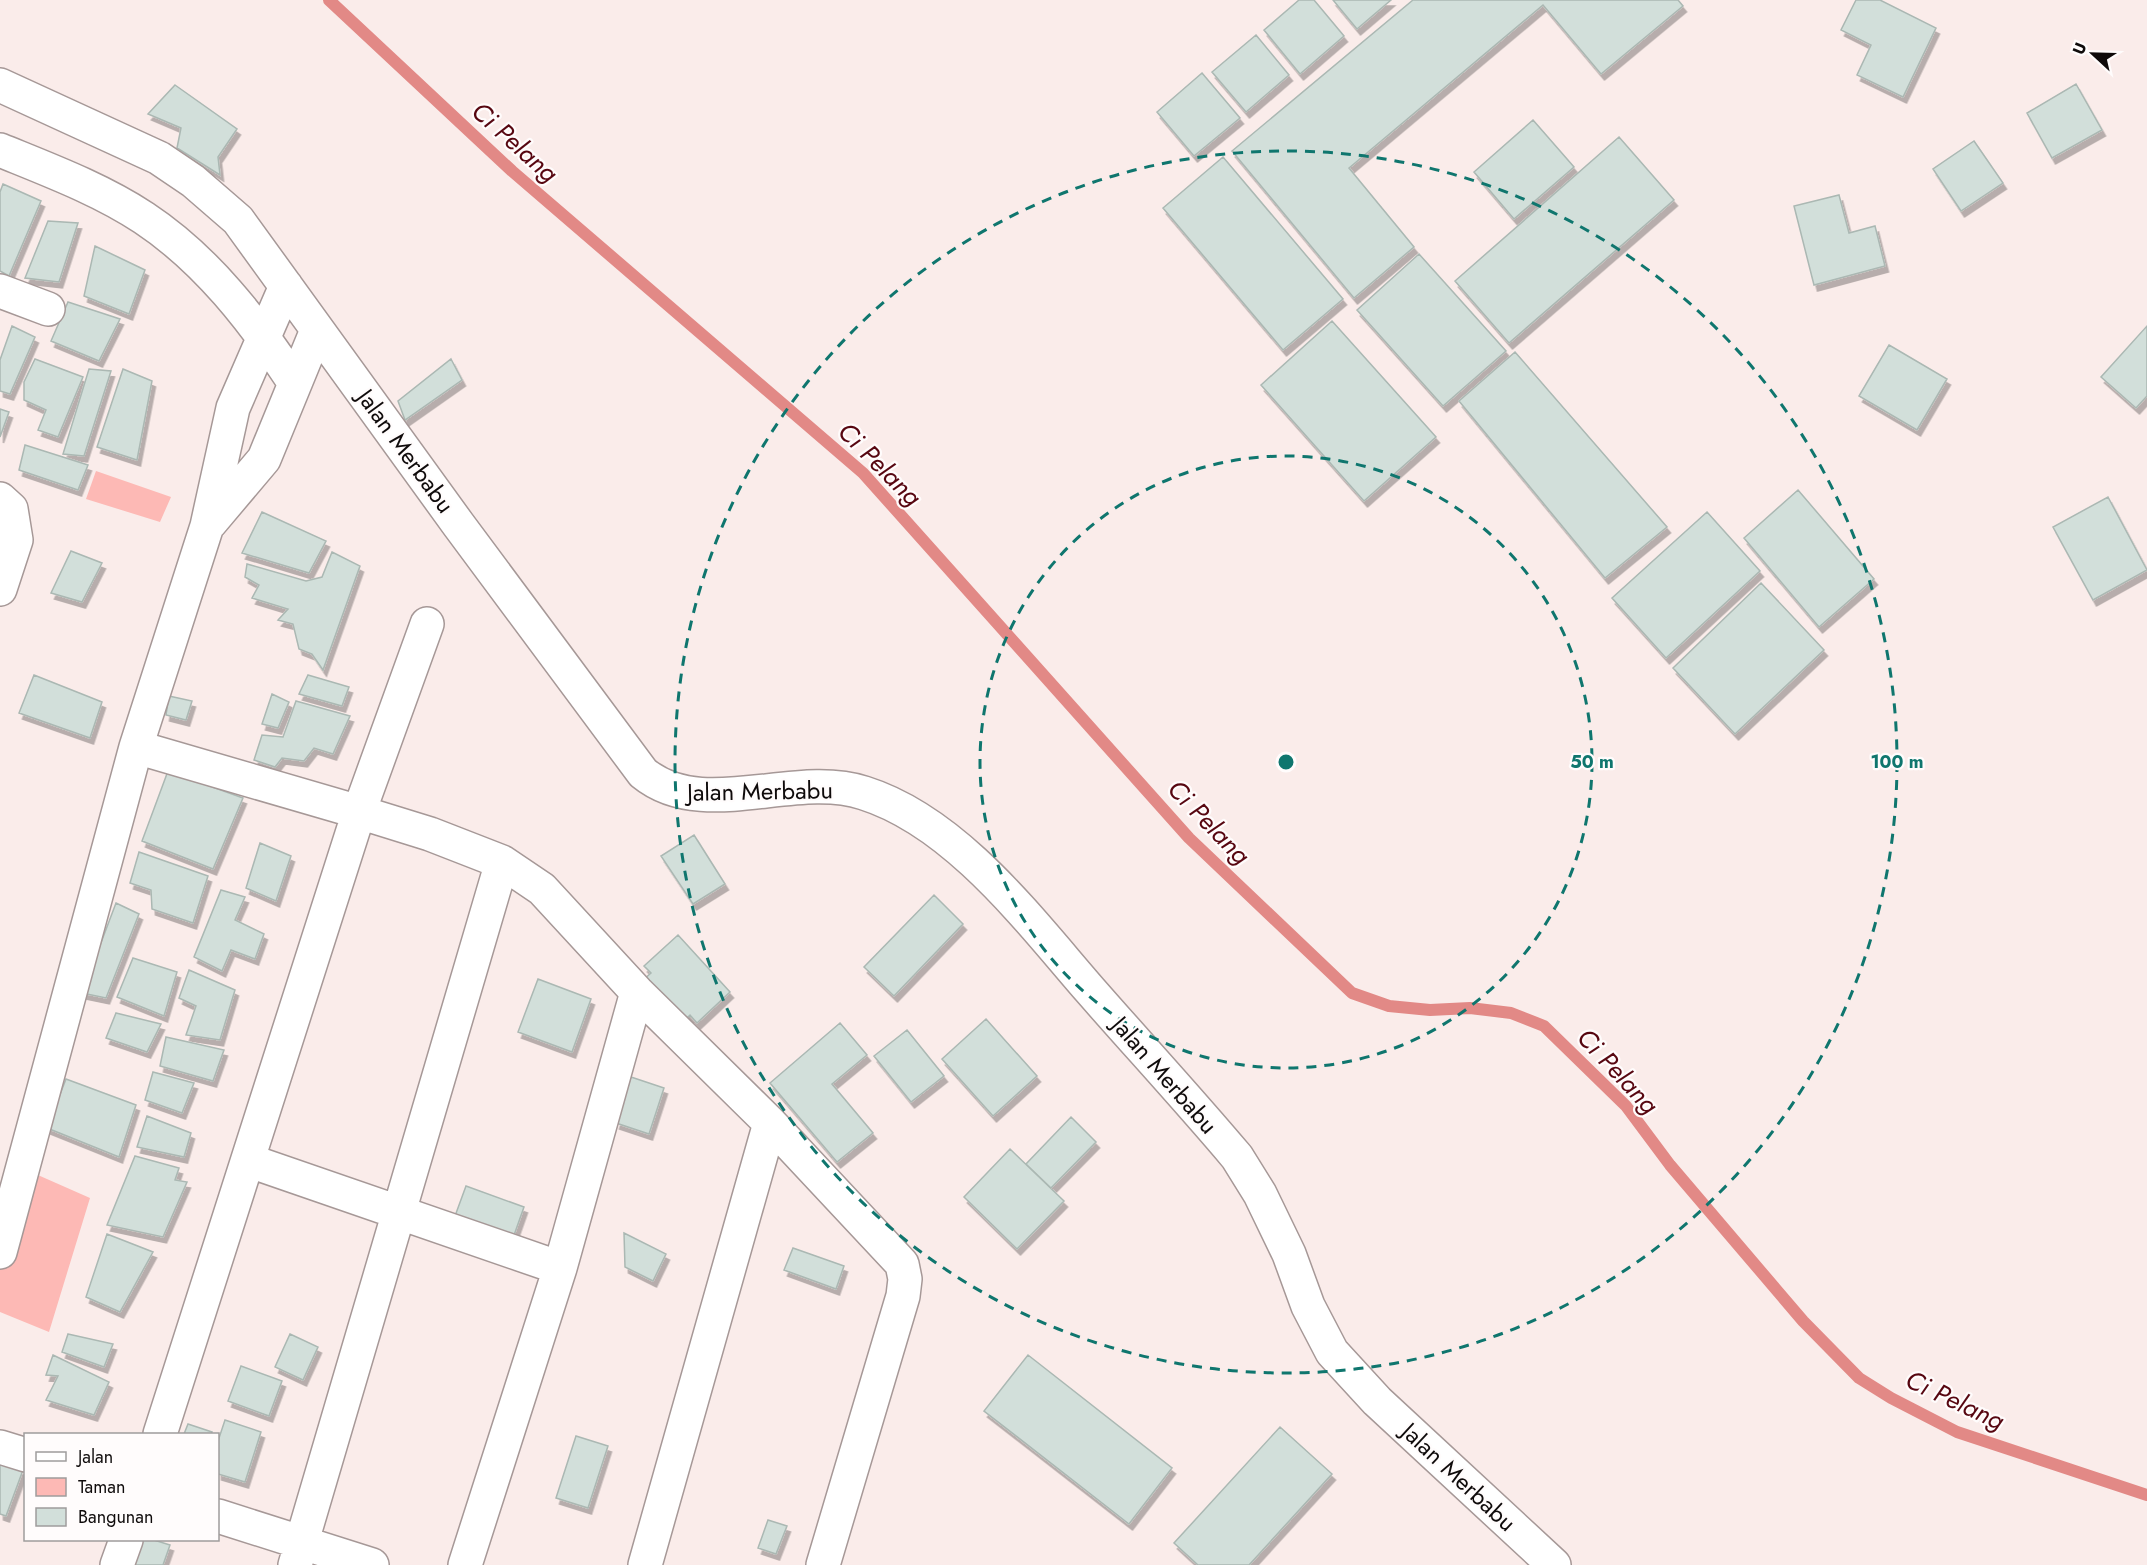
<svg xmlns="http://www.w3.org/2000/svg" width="2147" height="1565" font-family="Jost,sans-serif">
  <defs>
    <filter id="shadow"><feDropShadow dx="3.5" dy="6" stdDeviation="0" flood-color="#0004"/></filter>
  </defs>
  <rect width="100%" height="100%" fill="#faecea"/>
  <!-- green -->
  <path fill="#fdb9b5" d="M96,471L171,497L160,522L86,499Z
    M22,1168L90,1198L49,1332L0,1312V1232Z"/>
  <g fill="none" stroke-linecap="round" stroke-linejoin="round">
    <!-- stream -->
    <path stroke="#e28986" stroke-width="12" d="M329,0L512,171L863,473L1189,838L1352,993L1389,1006L1430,1010L1470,1008L1511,1013L1544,1026L1626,1106L1670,1165L1803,1321L1859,1378L1891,1398L1957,1432L2147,1495"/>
  </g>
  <!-- building -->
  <path fill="#d2dfda" stroke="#abb8b3" stroke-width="1.5" filter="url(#shadow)" d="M1299,0H1314L1344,36L1300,74L1264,30Z
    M1333,0H1391L1357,29Z
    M1413,0H1678L1683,6L1601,74L1543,5L1349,168L1414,247L1354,298L1232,151Z
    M1856,0H1880L1936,28L1903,97L1857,75L1871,45L1841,30Z
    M1256,35L1289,75L1246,112L1212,72Z
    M1202,73L1240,118L1194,156L1157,112Z
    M2076,84L2102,130L2052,158L2027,113Z
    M175,85L237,129L218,157L220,175L177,148L181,128L148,114Z
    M1533,120L1574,167L1514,219L1474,172Z
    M1619,137L1674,200L1509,343L1455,281Z
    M1974,141L2003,183L1961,211L1933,169Z
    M1223,157L1343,299L1283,350L1163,208Z
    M3,184L41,201L9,276L0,271V192Z
    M1839,195L1849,233L1875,226L1885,266L1814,285L1794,206Z
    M48,221L78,223L59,282L25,278Z
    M95,246L145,270L129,314L84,296Z
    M1419,254L1506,351L1443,406L1357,310Z
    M68,302L120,319L99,361L51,341Z
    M1332,321L1436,437L1364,501L1261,385Z
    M12,326L35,337L10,394L0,391V360Z
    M2147,326V396L2136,408L2101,377Z
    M1889,345L1947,379L1917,430L1859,396Z
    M1515,352L1667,527L1605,578L1459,401Z
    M35,359L83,377L58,437L38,430L46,410L24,400V382Z
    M451,359L462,380L405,420L398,401Z
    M89,369L111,371L84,456L63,454Z
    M123,369L152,381L137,460L97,447Z
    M0,409L9,412L0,437Z
    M25,445L88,465L78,490L19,470Z
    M1798,490L1874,579L1819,627L1744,538Z
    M2108,497L2147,570L2093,600L2053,527Z
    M262,512L326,541L309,573L242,553Z
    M1707,512L1760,571L1666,658L1612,598Z
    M71,551L102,563L82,602L51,593Z
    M332,552L360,566L323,670L312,654L299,649L293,624L278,620L288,609L252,598L259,585L245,577L247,564L306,581L322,577Z
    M1761,583L1824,650L1735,734L1673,668Z
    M34,675L102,702L90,738L19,713Z
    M308,675L349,687L342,706L299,694Z
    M272,694L289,702L278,728L262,724Z
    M169,696L192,701L186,720L166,715Z
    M296,701L350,716L333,754L314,748L304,761L282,758L275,767L254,760L262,735L283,737Z
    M168,771L243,798L213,869L142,841Z
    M694,835L725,884L693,904L661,856Z
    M260,843L291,856L276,901L246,888Z
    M139,852L208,876L193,923L152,909L151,890L130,883Z
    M221,890L245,897L235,920L264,934L255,959L231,950L222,971L194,957Z
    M934,895L963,924L894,996L864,967Z
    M116,903L139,914L106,998L82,993Z
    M678,935L730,992L697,1023L690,1015L681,1024L642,981L651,973L644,966Z
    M133,958L177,972L164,1016L117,997Z
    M189,970L235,990L220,1040L186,1035L196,1006L179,998Z
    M538,979L591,999L572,1052L518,1032Z
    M116,1013L161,1024L147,1052L106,1038Z
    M986,1019L1037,1076L993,1116L942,1059Z
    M840,1023L867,1055L832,1084L873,1133L837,1162L770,1083Z
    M907,1030L944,1076L911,1102L874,1056Z
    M166,1037L224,1050L213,1081L160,1066Z
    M153,1072L194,1083L182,1113L145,1100Z
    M631,1077L664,1088L649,1134L616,1123Z
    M66,1079L136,1105L119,1157L47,1128Z
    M147,1116L191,1133L184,1157L137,1147Z
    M1071,1117L1096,1142L1051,1188L1026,1164Z
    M1010,1149L1064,1201L1017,1249L964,1197Z
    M135,1156L179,1168L175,1180L187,1182L163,1237L107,1225Z
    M466,1186L524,1207L513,1238L455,1216Z
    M624,1233L666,1254L653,1281L625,1267Z
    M107,1234L153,1252L120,1312L86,1297Z
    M793,1248L844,1266L836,1289L784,1270Z
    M68,1334L113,1344L104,1367L62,1352Z
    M290,1334L318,1347L303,1380L275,1367Z
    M53,1355L109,1382L94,1415L46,1400L58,1376L46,1375Z
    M1028,1355L1172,1468L1129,1524L984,1411Z
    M241,1366L282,1381L269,1416L228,1401Z
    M225,1420L261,1432L245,1482L218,1474V1441Z
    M188,1424L212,1432L211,1434H184Z
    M1280,1427L1332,1474L1249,1565H1198L1174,1543Z
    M576,1436L608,1446L588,1508L556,1498Z
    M0,1463L23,1470L6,1516L0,1514Z
    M768,1520L787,1526L776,1554L758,1548Z
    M138,1540H154L170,1545L163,1565H129Z"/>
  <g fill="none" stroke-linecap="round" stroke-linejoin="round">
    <!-- minor casing -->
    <g stroke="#a69897" stroke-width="36">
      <path id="minor" d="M0,85L159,158L193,181L238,220L458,524L643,773C703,822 794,770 864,793C956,822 1029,920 1090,990C1139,1046 1189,1100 1237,1157L1260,1194L1289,1254L1308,1306L1332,1352L1377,1401L1554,1565
        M0,150C49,170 100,189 144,218C206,259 254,321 294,382
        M0,291L48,309
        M0,499L11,509L16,540L0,589
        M210,523L264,459L317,330
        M136,747L359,812L430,834L502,862L542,889L637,992L770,1123L902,1264L905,1279L903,1296L823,1565
        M250,1161L560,1268
        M0,1252L136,747L207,526L233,408L286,286
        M160,1434L359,812L427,624
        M0,1447L26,1455
        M218,1516L372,1565
        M117,1565L126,1540
        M295,1565L502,862
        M465,1565L560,1268L637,992
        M645,1565L770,1123"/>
    </g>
    <!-- minor -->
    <use href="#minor" stroke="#fff" stroke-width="33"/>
  </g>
  <!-- distance rings -->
  <g fill="none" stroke="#0f766e" stroke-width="3" stroke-dasharray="10 8">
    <circle cx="1286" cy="762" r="306"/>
    <circle cx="1286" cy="762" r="611"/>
  </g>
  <g text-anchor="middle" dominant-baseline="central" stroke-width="4.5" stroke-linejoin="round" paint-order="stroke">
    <!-- street labels -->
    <g font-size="24" fill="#0f0b0b" stroke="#fffcfc">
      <text transform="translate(406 451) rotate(54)">Jalan Merbabu</text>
      <text transform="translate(760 791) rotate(-1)">Jalan Merbabu</text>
      <text transform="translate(1165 1075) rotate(49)">Jalan Merbabu</text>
      <text transform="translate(1459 1477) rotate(43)">Jalan Merbabu</text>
    </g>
    <!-- water labels -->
    <g font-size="26" font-style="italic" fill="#570610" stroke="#fffcfc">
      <text transform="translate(515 142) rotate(42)">Ci Pelang</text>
      <text transform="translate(880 464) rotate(45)">Ci Pelang</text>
      <text transform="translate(1209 822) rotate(46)">Ci Pelang</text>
      <text transform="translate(1618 1071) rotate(47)">Ci Pelang</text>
      <text transform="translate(1955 1400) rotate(25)">Ci Pelang</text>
    </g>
  </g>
  <circle cx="1286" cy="762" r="9" fill="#0f766e" stroke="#fffcfc" stroke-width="3"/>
  <g font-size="18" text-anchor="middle" font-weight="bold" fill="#0f766e" stroke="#fffcfc" stroke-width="4.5" stroke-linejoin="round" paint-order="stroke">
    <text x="1592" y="768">50 m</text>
    <text x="1897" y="768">100 m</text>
  </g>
  <!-- legend -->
  <rect x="24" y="1433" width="195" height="108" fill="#fffcfc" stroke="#9f9c9c" stroke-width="1.5"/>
  <rect x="36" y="1452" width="30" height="9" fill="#ffffff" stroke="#9f9c9c" stroke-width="1.5"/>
  <text x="78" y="1463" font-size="18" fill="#0f0b0b">Jalan</text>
  <rect x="36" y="1478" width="30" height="18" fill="#fdb9b5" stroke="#9f9c9c" stroke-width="1.5"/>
  <text x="78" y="1493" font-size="18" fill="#0f0b0b">Taman</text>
  <rect x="36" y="1508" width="30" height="18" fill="#d2dfda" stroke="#9f9c9c" stroke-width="1.5"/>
  <text x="78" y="1523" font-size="18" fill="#0f0b0b">Bangunan</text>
  <!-- north arrow -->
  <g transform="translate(2093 54) rotate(292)" stroke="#fffcfc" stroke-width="4.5" paint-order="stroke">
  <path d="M0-4.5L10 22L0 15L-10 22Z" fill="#0f0b0b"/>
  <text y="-9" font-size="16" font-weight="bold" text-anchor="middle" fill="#0f0b0b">U</text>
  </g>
</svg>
